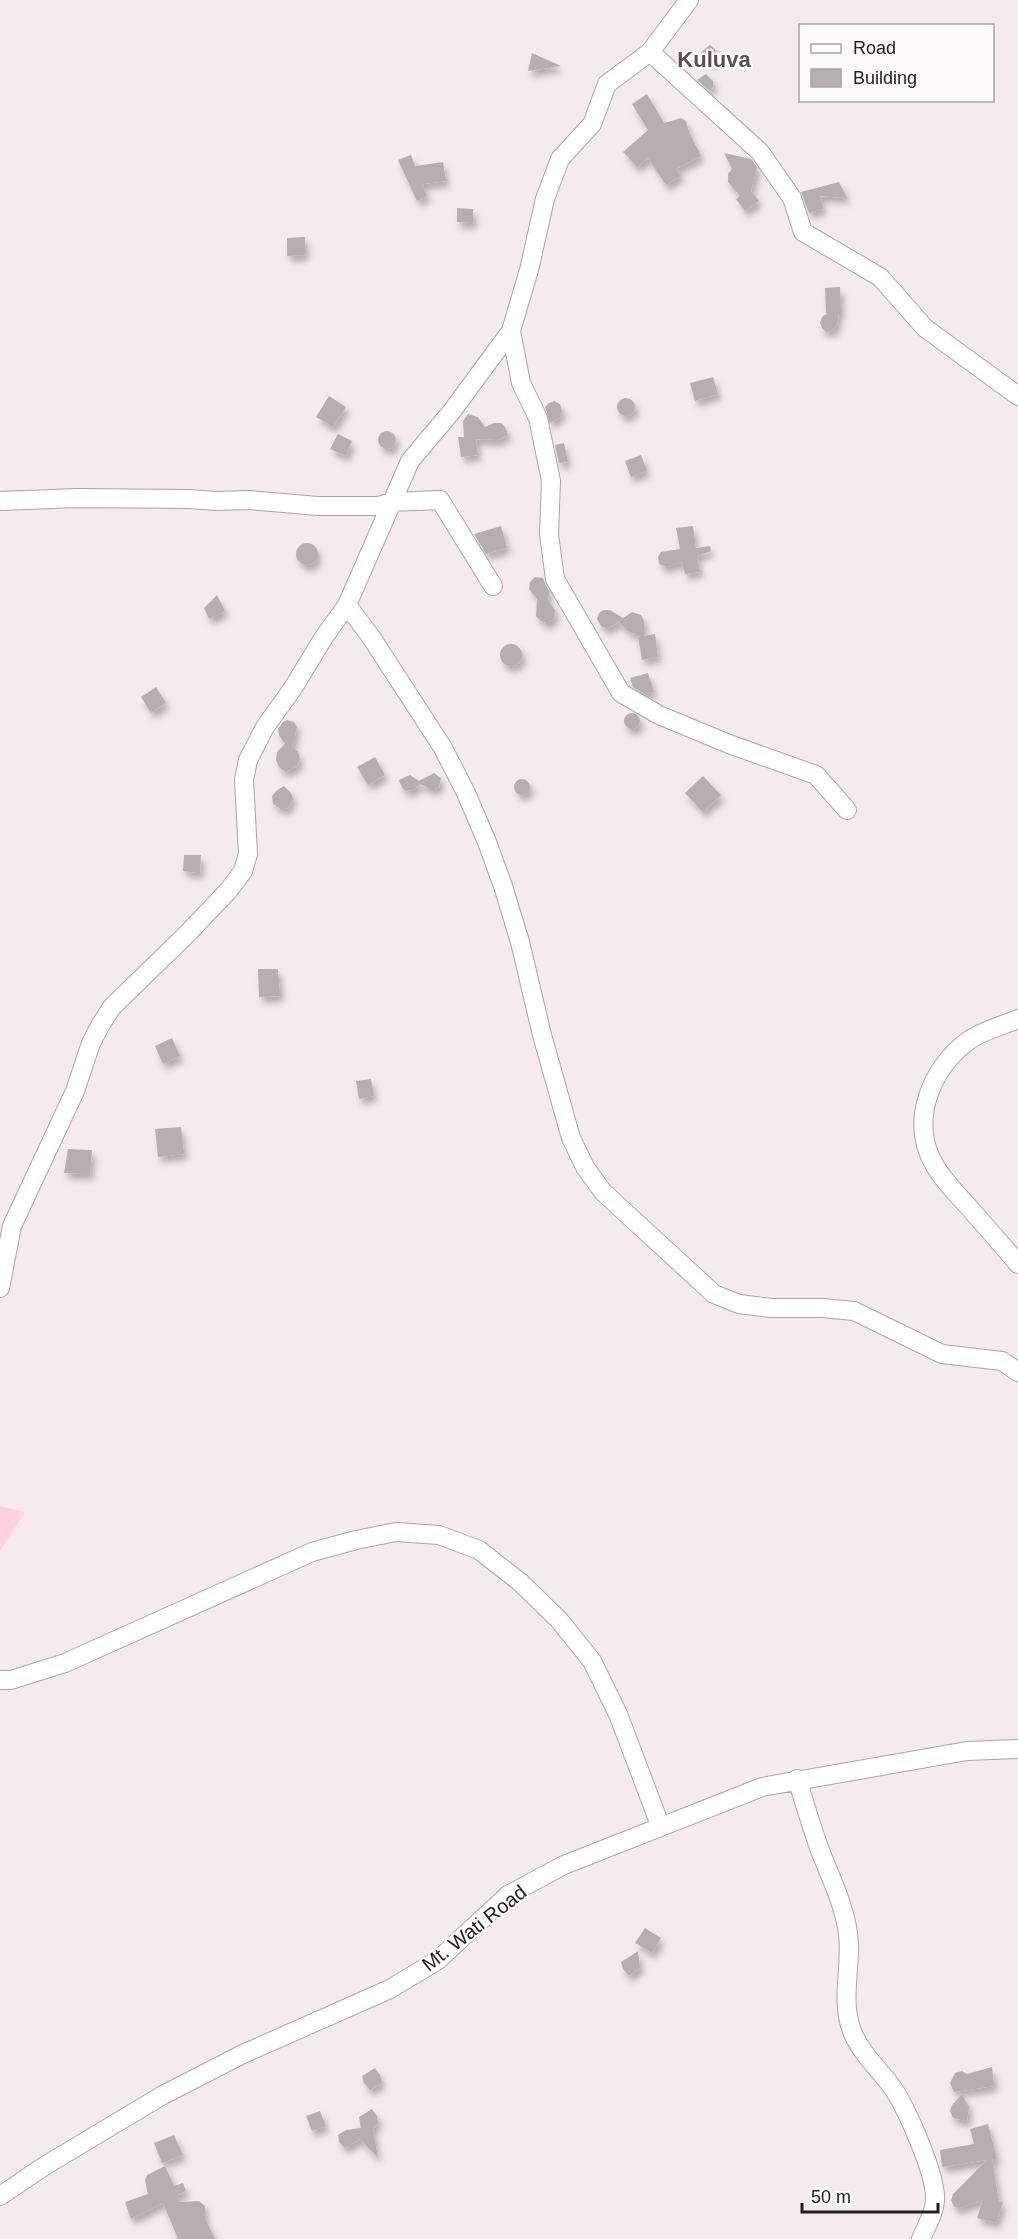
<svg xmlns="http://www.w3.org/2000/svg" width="1018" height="2239" font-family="Arial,sans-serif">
  <defs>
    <filter id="shadow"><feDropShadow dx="3.5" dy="6" stdDeviation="3" flood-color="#0004"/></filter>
  </defs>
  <rect width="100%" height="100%" fill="#f5ebee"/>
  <!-- green -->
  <path fill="#fed1e1" d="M0,1506L25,1512L0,1551Z"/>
  <!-- building -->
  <path fill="#b7aeb1" filter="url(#shadow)" d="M710,45L715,49L716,54L715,58L708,64L701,52Z
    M532,53L561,66L528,71Z
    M706,74L713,81V87L710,91L697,80Z
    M647,94L664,123L681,118L686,121L689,132L701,156L676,169L681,176L666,185L648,158L637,167L623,152L648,130L632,104Z
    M724,153L751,159L757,167L751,191L759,201L745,211L736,199L740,196L728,182V174L732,169Z
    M411,155L415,166L443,162L446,181L422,184L427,196L417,201L398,160Z
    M839,182L847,198L820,196L823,209L809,213L801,192Z
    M457,208L473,209V223L457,222Z
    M305,237V255L287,256V238Z
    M840,287L841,312H839L837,325L832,331L826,332L822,328L820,323L822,317L828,313H826L825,288Z
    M713,377L718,394L695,401L690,383Z
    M329,396L346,407L333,427L316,417Z
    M617 407a9 9 0 1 1 18 0a9 9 0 1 1-18 0Z
    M554,401L560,404L562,411L560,417L550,423L545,407L549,403Z
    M468,414L478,417L485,427L494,423H501L505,427L508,435L498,440L476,439L478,455L461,457L458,437H464L463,421Z
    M378 440a9 9 0 1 1 18 0a9 9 0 1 1-18 0Z
    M338,434L352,441L346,456L330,449Z
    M564,443L568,462L559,463L555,445Z
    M641,455L647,471L631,477L625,461Z
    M501,526L507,548L486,554L474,534Z
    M693,526L696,548L710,546L711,551L697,556L700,572L685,574L682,562L667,567L659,564L658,557L661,552L680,549L676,528Z
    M296 554a11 11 0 1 1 22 0a11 11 0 1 1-22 0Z
    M535,577L543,578L549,592L548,600L555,610L554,619L547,623L541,621L536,616L537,599L529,589L530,582Z
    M217,595L225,611L209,619L204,608Z
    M604,610H610L623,618L632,612L641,615L644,621V636L655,634L658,657L642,660L638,637H641L628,631L619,622L608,628L602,627L597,619L599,613Z
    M500 655a11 11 0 1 1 22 0a11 11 0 1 1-22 0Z
    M648,673L654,692L645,694L633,687L630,678Z
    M156,687L166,703L151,713L141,697Z
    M624 721a8 8 0 1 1 16 0a8 8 0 1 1-16 0Z
    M287,720L294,722L297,727L292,746L298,752L300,759L297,766L286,772L279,767L276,760L277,752L285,744L279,735L278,729L283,722Z
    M375,757L385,775L368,785L357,767Z
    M434,773L441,778L439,787L435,789H430L420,784L413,790L406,791L402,788L399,780L410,775L419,781Z
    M703,776L721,795L703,812L685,793Z
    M514 787a8 8 0 1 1 16 0a8 8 0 1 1-16 0Z
    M284,786L291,793L293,799L288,808L281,809L273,804L272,796L276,791Z
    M184,855H201L200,873L183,871Z
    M258,969H278L280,996L259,997Z
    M172,1038L180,1056L163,1064L155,1046Z
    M371,1079L374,1096L359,1099L356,1081Z
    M181,1127L184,1154L158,1157L155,1129Z
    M68,1149L92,1150L90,1174L64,1173Z
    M645,1928L661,1938L652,1953L635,1943Z
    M638,1951L640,1968L629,1976L623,1969L621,1962Z
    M992,2067L994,2086L954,2092L950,2083L955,2073L962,2071L967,2074Z
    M375,2068L380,2075L382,2083L370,2090L364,2083L362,2076Z
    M962,2094L969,2107L967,2121L953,2118L950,2111L952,2105Z
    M372,2109L377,2116L378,2123L373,2129L378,2158L360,2139L345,2148L339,2142L338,2135L346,2130L361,2128L359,2117Z
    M320,2111L326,2126L312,2131L306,2116Z
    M988,2124L997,2159H992L999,2202H1003L996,2223L977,2218L983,2200L960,2208L954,2207L951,2200L953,2194L987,2160L942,2167L940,2150L974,2144L970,2129Z
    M174,2135L183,2155L162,2163L154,2143Z
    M165,2166L174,2186L183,2183L186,2191L177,2195L180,2202L199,2201L205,2206V2218L215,2239H178L163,2203L131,2219L125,2202L148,2194L145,2180L147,2175Z"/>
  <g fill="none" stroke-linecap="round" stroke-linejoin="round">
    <!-- minor casing -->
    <g stroke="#aca3a6" stroke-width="20">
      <path id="minor" d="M650,52L760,152L792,198L803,232L880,277L925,328L1018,396
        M511,331L521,383L538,418L551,481L549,534L555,579L621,693L659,715L729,744L816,775L847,810
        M0,501L78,498L189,499L216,501L249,500L318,506H379L391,502L440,500L493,586
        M347,605L371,637L443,748L466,793L487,842L503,886L520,942L542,1035L571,1138L585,1167L603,1192L714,1294L739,1304L771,1308H822L854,1311L942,1354L1002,1361L1018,1372
        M1018,1019C1002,1026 981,1031 968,1041C930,1069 909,1123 935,1166C945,1183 960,1197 973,1212C988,1229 1003,1246 1018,1264
        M0,1288L12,1226L75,1091L91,1043L101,1024L112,1007L187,934L228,891L243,871L248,854L244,780L248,760L265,727L293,688L324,637L347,605L410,461L452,411L511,331L529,270L545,199L560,159L592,124L607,84L650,52L689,0
        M0,1680H11L65,1663L312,1552L356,1540L396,1532L439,1535L479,1550L520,1582L559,1620L592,1661L618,1714L660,1825
        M797,1779C805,1804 812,1829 821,1853C831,1878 842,1901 847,1927C854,1960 839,1998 852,2031C860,2052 876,2066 889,2083C905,2103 937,2176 935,2201C934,2215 926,2226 921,2239
        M0,2196L46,2165L163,2095L243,2054L390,1989L438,1960L508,1895L564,1865L762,1787L967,1751L1018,1749"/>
    </g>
    <!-- minor -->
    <use href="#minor" stroke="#fff" stroke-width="18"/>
  </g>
  <g text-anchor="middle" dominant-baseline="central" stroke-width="4.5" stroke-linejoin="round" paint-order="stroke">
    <!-- street labels -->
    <g font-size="20" fill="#242021" stroke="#fefafb">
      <text transform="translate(474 1928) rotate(-38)">Mt. Wati Road</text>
    </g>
    <!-- quarter labels -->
    <g font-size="22" font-weight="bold" fill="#585053" stroke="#fefafb">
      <text x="714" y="59">Kuluva</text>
    </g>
  </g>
  <!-- legend -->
  <rect x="799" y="24" width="195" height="78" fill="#fefafb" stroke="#a7a3a4" stroke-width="1.5"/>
  <rect x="811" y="44" width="30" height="9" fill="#ffffff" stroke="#a7a3a4" stroke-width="1.5"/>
  <text x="853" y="54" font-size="18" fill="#242021">Road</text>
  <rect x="811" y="69" width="30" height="18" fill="#b7aeb1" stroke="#a7a3a4" stroke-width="1.5"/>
  <text x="853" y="84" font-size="18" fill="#242021">Building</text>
  <!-- scale -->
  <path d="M802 2203v9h136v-9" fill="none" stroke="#242021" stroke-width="3"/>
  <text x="811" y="2203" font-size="18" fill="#242021" stroke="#fefafb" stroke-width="4.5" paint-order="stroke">50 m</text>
</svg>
